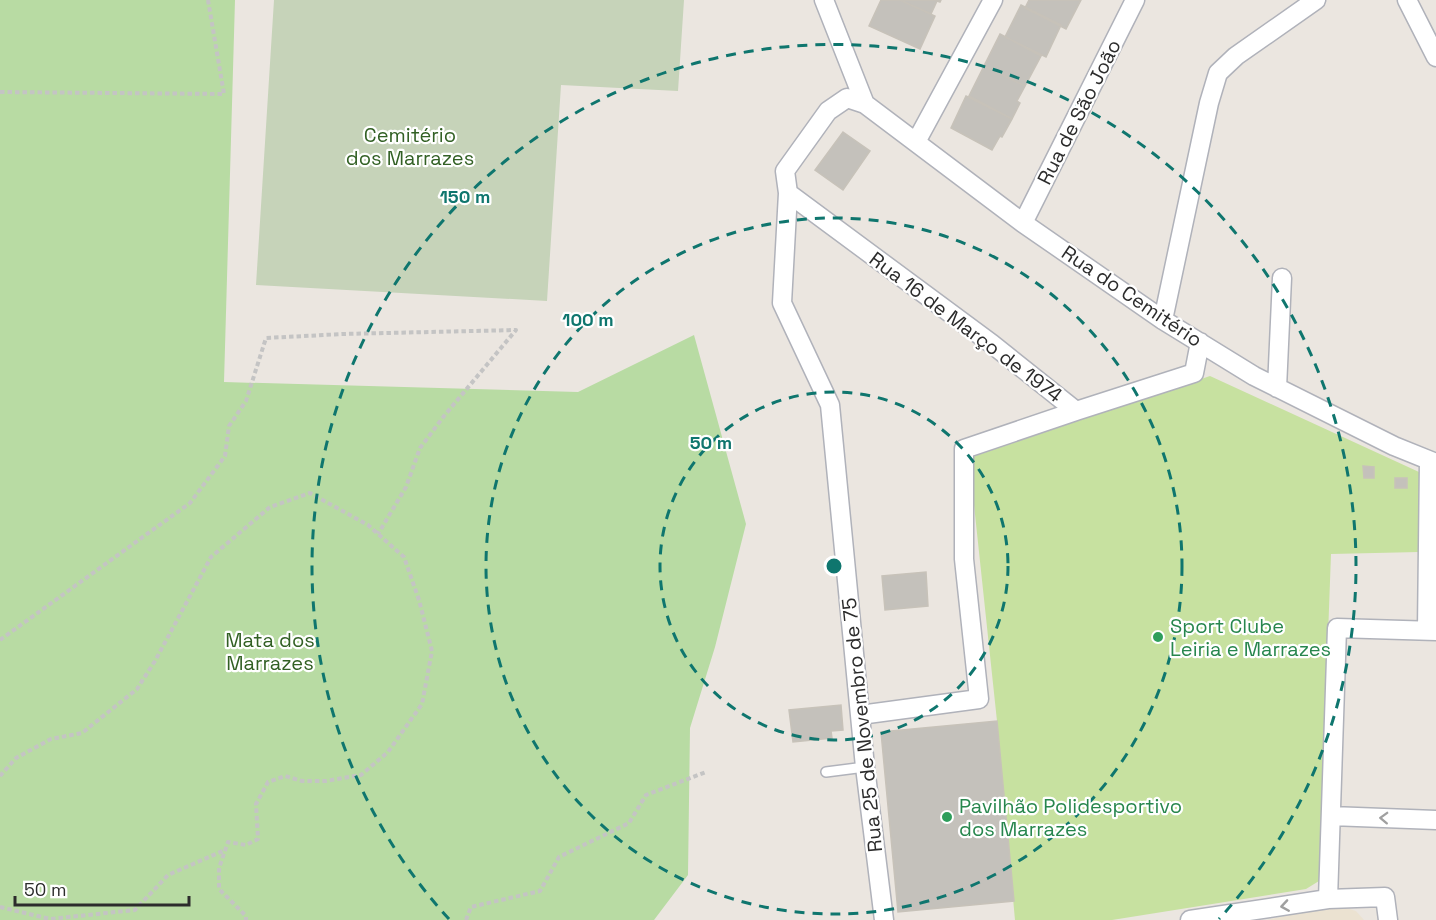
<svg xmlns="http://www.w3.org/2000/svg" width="1436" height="920" font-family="'Space Grotesk',sans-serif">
  <rect width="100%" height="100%" fill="#ebe6e0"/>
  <!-- education -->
  <path fill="#ebe2d1" d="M1337,905L1356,911L1364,920H1267Z"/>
  <!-- green -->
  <path fill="#b8dba3" d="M0,0H235L224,382L578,392L694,335L746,524L715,647L690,728L688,875L654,920H0Z"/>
  <!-- cemetery -->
  <path fill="#c6d3b9" d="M274,0H684L678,91L561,85L547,301L256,285Z"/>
  <!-- pitch -->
  <path fill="#c7e1a0" d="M1210,376L1419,472V552L1331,554L1319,881L1306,889L1112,920H1015L997,721L969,458Z"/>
  <!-- building -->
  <path fill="#c4c1bb" stroke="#c7c2b9" stroke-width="1.5" d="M881,0H900L935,16L920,49L869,26Z
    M900,0H941L940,2L937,1L931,14Z
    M1029,0H1081L1066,29L1025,8Z
    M1021,5L1061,25L1046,57L1005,37Z
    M1000,34L1041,56L1025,86L984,66Z
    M984,66L1025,86L1017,101L1020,103L1012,119L969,96Z
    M966,96L1012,119L1002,137L1000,136L992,150L951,128Z
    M843,132L870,151L843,190L815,170Z
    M1363,466L1374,467V478H1364Z
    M1395,478H1407V488H1395Z
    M926,572L928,606L885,610L882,576Z
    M841,705L843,730L831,731L832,738L793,742L789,710Z
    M997,721L1014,901L898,912L881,732Z"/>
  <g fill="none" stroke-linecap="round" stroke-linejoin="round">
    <!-- service casing -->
    <g stroke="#b0b2ba" stroke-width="12">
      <path id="service" d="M826,772L865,767"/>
    </g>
    <!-- minor casing -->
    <g stroke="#b0b2ba" stroke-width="21">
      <path id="minor" d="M824,0L865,104
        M1407,0L1436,57
        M916,142L993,0
        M788,193L992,344L1076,411L1194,373L1200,342
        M1023,223L1135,0
        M1163,320L1209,103L1218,73L1236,56L1316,0
        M1277,388L1282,278
        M1427,630L1429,461
        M860,715L979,699L964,559V449L1076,411
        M1331,816L1436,820
        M1328,899L1337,628L1436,631
        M884,920L865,767L830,405L782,303L788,193L785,171L828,111L847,98L865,104L1023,223L1163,320L1254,376L1394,446L1436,463
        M1190,920L1328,899L1385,897L1388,920"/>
    </g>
    <!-- path -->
    <path stroke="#c4c4c4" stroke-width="4" stroke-dasharray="4.5 3" stroke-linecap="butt" d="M0,92L224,94L208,0
      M0,640L190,503L225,456L229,426L246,401L266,338L343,334L516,330L444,416L420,448L406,487L378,534
      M0,776L16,758L51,739L82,733L137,689L155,661L211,557L270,507L310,493L368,525L404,557L419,600L432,651L422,704L388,752L361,775L326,781H302L285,776L268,782L256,804L258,839L246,845L228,842L219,868V889L246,916V920
      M0,907L50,919L135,910L168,875L225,850
      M466,920L471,907L540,891L559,857L629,823L646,795L706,772"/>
    <!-- service -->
    <use href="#service" stroke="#fff" stroke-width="9"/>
    <!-- minor -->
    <use href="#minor" stroke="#fff" stroke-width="18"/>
  </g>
  <!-- one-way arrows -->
  <defs><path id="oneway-chevron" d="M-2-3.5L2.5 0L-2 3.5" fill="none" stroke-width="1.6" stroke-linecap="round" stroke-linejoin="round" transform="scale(1.5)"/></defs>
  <g stroke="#a0a0a0">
    <use href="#oneway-chevron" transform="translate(1384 818) rotate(-178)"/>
    <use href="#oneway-chevron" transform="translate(1285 906) rotate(171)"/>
  </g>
  <!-- distance rings -->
  <g fill="none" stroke="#0f766e" stroke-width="3" stroke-dasharray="10 8">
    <circle cx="834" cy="566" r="174"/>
    <circle cx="834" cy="566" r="348"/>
    <path d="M449 919A522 522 0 1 1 1219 919"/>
  </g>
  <!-- markers -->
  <g fill="#2e9e5b" stroke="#fff" stroke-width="2">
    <circle cx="1158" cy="637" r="6"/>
    <circle cx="947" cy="817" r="6"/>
  </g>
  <g text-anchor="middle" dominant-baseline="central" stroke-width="4.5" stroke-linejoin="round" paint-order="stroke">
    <!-- street labels -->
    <g font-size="20" fill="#2c2c2c" stroke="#fff">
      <text transform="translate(1079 112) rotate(-63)">Rua de São João</text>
      <text transform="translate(1132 296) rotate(34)">Rua do Cemitério</text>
      <text transform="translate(966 327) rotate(37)">Rua 16 de Março de 1974</text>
      <text transform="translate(862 725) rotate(-96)">Rua 25 de Novembro de 75</text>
    </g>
    <!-- park labels -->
    <g font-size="20" fill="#326024" stroke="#fff">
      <text x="410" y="135">Cemitério<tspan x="410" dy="23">dos Marrazes</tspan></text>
      <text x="270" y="640">Mata dos<tspan x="270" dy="23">Marrazes</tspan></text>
    </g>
    <!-- leisure labels -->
    <g font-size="20" fill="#27864d" stroke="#fff" text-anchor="start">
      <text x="1170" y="626">Sport Clube<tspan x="1170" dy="23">Leiria e Marrazes</tspan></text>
      <text x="959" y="806">Pavilhão Polidesportivo<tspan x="959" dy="23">dos Marrazes</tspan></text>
    </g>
  </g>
  <circle cx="834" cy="566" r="9" fill="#0f766e" stroke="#fff" stroke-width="3"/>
  <g font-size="18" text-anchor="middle" font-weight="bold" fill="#0f766e" stroke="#fff" stroke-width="4.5" stroke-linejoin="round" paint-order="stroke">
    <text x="465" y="203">150 m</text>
    <text x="588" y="326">100 m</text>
    <text x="711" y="449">50 m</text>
  </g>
  <!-- scale -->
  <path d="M15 896v9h174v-9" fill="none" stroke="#2c2c2c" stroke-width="3"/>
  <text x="24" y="896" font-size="18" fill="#2c2c2c" stroke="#ffffff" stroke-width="4.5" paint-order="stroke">50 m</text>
</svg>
